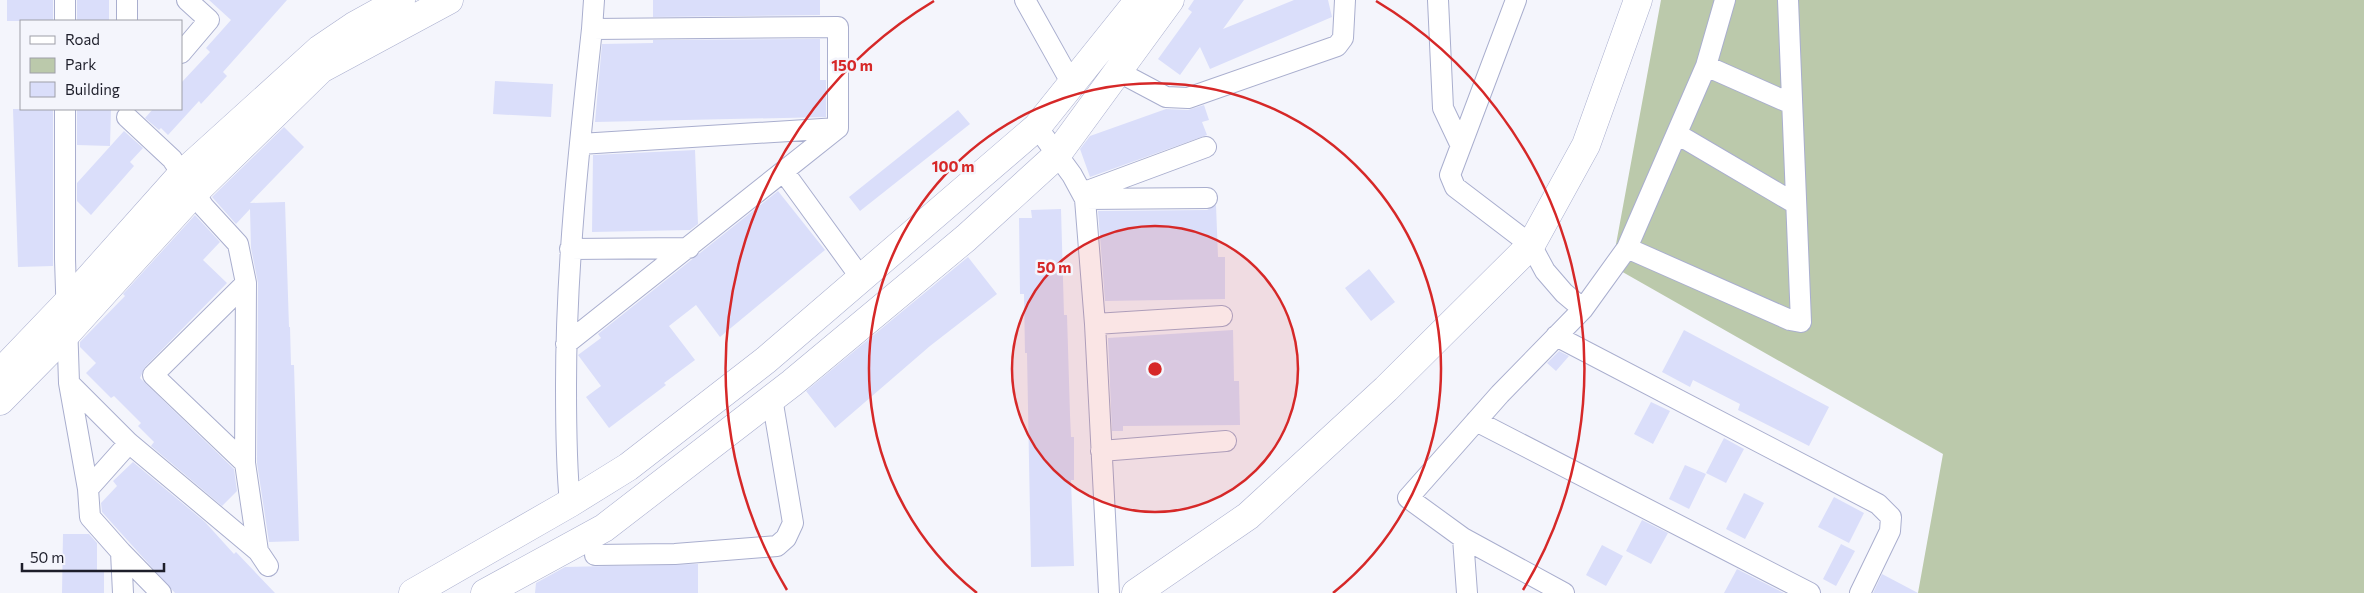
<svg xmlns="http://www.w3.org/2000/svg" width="2364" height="593" font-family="Commissioner,sans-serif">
  <rect width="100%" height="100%" fill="#f4f5fc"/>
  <!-- green -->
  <path fill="#bbc9ab" d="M1661,0H2364V593H1918L1943,454L1612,266Z"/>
  <!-- building -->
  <path fill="#dadefa" d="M7,0H53V21H7Z
    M77,0H109V21H77Z
    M209,0H287L223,72L227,76L201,104L199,101L168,135L161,128L159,130L145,118L153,109H181V83L210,52L206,48L231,20Z
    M653,0H820V15L653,17Z
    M1194,0H1244L1223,29L1294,0H1328L1332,17L1210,69L1200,47L1180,75L1158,59L1192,12L1188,9Z
    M820,39V80H826V117L595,122L602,44L653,43V40Z
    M495,81L553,84L551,117L493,114Z
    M1204,105L1209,120L1202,122L1207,135L1090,177L1080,149L1090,136L1166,109L1188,110Z
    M13,109H53V266L18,267Z
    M77,109H111L110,146L77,145Z
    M958,110L970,124L860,211L849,197Z
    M284,127L304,147L250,203L285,202L289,327H290L291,365H294L299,541L269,542L257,463L258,283L251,248L250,209L236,224L212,197Z
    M124,131L143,148L130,162L134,166L91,215L77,201V183Z
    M695,150L698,224L690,230L592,232L593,155Z
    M778,191L825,250L720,337L696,305L669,326L695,360L664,383L666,385L609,428L586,397L601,386L578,355L601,338L598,334Z
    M1216,205L1218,257H1225V299L1105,301L1098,211L1207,210Z
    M1061,209L1064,315H1067L1070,415L1071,437H1074V480H1071L1074,566L1031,567L1027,353H1025L1024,294H1020L1019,218H1032L1031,210Z
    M195,215L220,242L203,260L227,283L145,367L140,378L234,469L237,491L222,506L151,446L154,442L138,426L141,423L114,396L111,398L86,373L96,363L80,347V342L125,296L123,294Z
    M968,257L997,294L930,346L835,428L806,391Z
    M1369,269L1395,302L1371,321L1345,288Z
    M1233,330L1234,381H1239L1240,425L1123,426V431H1112L1108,338Z
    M1684,330L1829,407L1809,446L1738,410L1740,404L1693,380L1690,387L1662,372Z
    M1559,351L1569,356L1556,371L1547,363Z
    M1651,402L1670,411L1653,444L1634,434Z
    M1724,438L1744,449L1726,483L1706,473Z
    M133,462L205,522L234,554L236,552L275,593H175L102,512L101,503L117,486L113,481Z
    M1685,465L1706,474L1689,509L1669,499Z
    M1744,493L1764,503L1745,539L1726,529Z
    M1834,497L1864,513L1849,543L1818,527Z
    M1642,520L1668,533L1651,564L1626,551Z
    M63,534H89L97,543V570L104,571V593H62Z
    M1841,544L1855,551L1836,586L1823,579Z
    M1602,545L1623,556L1606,586L1586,575Z
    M698,564V593H535L536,583L565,567Z
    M1737,569L1784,593H1724Z
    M1882,574L1918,593H1873Z"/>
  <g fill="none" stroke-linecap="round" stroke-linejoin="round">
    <!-- street casing -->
    <g stroke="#a9aece" stroke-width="22">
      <path id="street" d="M127,0V21
        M1025,0L1072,84
        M1438,0L1443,108L1461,146
        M1516,0L1450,175L1455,187L1531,245L1545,271L1564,293L1583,309
        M65,21V0
        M592,29L594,0
        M181,53L209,20L187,0
        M1706,66L1792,104
        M1117,71L1166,97L1188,98L1337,46L1343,38L1345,0
        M65,109V259L69,383L88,489L90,517L121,552
        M127,117L172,159L204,207L238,244L246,283L245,463L258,551
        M1037,127L1072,175L1085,199L1095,324L1109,593
        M1677,134L1796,204
        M580,144L838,128
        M784,172L861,278
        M1082,193L1206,147
        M1085,199L1207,198
        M1627,248L1790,320L1801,322L1788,0
        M570,249L689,248
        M1095,324L1222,316
        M1556,336L1878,504L1891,517L1890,531L1860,593
        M566,344L838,128V27L592,29C579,148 566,266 566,386C566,425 566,464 570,503
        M69,383L129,443L258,551L268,566
        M1476,421L1810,593
        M1101,451L1226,441
        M245,463L153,375L246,283
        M88,489L129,443
        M1463,538L1467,593
        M595,555L675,554L777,546L786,538L793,523L772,398
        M123,593L121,552L161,593
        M1564,593L1463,538L1408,498L1500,394L1583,309L1627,248L1706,66L1725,0"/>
    </g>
    <!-- secondary casing -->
    <g stroke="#a9aece" stroke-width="29">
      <path id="secondary" d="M0,373L67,303L182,174L320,49L354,26L401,0
        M0,401L68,332L194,193L321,69L449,0
        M413,593L570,503L628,467L766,360L1037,127L1139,0
        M485,593L604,528L792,383L966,238L1056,156L1170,0
        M1136,593L1248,516L1386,389L1531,245L1586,145L1638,0"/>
    </g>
    <!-- street -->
    <use href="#street" stroke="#fff" stroke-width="20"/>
    <!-- secondary -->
    <use href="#secondary" stroke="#fff" stroke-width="28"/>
  </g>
  <!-- distance rings -->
  <circle cx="1155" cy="369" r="143" fill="#d62828" fill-opacity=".12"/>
  <g fill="none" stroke="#d62828" stroke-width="2.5">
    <circle cx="1155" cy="369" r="143"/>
    <path d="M977 593A286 286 0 1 1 1333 593"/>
    <path d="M787 590A429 429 0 0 1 934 1M1376 1A429 429 0 0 1 1523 590"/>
  </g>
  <circle cx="1155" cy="369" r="8" fill="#d62828" stroke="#f4f5fc" stroke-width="2.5"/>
  <g font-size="15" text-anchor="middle" font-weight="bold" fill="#d62828" stroke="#f4f5fc" stroke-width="5" stroke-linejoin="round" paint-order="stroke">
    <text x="852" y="71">150 m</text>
    <text x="953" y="172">100 m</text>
    <text x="1054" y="273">50 m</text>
  </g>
  <!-- legend -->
  <rect x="20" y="20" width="162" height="90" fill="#f4f5fc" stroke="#9e9fa8"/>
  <rect x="30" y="36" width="25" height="8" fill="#ffffff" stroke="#9e9fa8"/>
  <text x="65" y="45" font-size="15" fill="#1d1e2a">Road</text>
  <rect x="30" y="58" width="25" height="15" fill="#bbc9ab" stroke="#9e9fa8"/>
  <text x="65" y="70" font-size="15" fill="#1d1e2a">Park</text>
  <rect x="30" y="82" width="25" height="15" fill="#dadefa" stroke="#9e9fa8"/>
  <text x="65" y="95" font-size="15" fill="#1d1e2a">Building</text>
  <!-- scale -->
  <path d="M22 563v8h142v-8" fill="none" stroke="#1d1e2a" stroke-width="2.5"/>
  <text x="30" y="563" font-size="15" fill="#1d1e2a" stroke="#f4f5fc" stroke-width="4" paint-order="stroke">50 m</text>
</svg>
